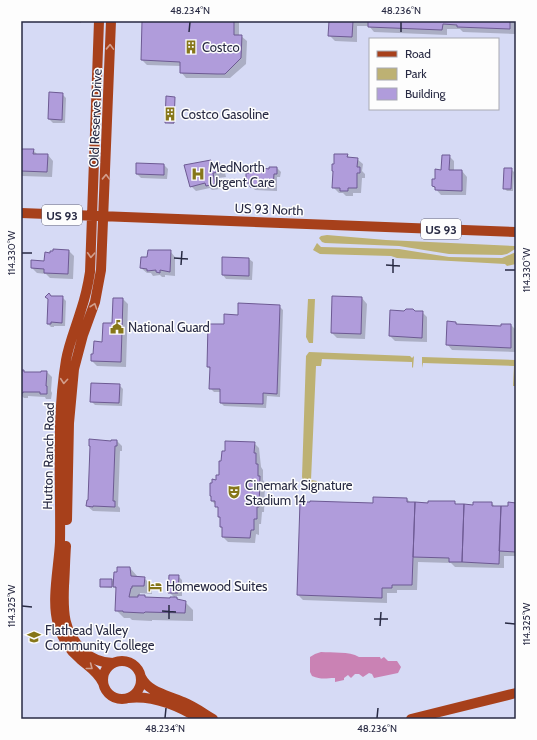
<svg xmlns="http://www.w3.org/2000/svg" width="537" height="740" font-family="Cabin,sans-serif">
  <rect width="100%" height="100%" fill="#d6daf5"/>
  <!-- green -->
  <path fill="#bdb173" d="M327,235L386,240L515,246V249L507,254L502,255L449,254L399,246L325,243L322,242L319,238L321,236Z
    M317,243L321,247L399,249L449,257L502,258L516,252V264L507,266L505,264L397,258L391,256L320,254L313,250Z
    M308,299H315L313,343H309L306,337Z
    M309,352L410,356L412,358L414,356L413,368L412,367V362L322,359L321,366H316L311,480L317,481L316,483L302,482L303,480L302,477L306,356Z
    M422,357L516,360V386H513L514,366L423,363L422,368Z"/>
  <!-- water -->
  <path fill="#ca82b4" d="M321,652C332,653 349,651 359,657H380L381,659L384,657L388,661H397L401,667L398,673L374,678L372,674L369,673L363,677L359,674H355L351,678L348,675L344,678V680L335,682V678C326,678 322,680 312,676L310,672V657L315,654Z"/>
  <!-- shadow -->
  <path fill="#0003" d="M42,21H81V23L43,22Z
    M143,21H239V36H241L247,41L246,64L230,78H186L181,72V66L147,65L142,60Z
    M328,21H515V34L463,32L460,29H447V35L374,32L369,26H357V42L335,41L329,35L330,23Z
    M62,94L66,98L65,123H53L49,119Z
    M174,98V124L167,123L166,122Z
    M21,150H33L38,155H48L53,161L52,177L22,176Z
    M347,155L350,158L357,159L363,164L362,171L365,174V178H362L361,193H353V196H346L343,193H339L333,187Z
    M449,156L454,161V171H462L467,177L466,195H441L433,186Z
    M210,161L213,164L219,163L224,168L226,177L218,178L220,189L212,190L210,188L196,191L191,186Z
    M164,165L168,169L167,179L141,178L137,174Z
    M277,168L281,172L280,177H277V191L255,190L247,182L270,170Z
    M511,169L514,172L513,191H507L504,188Z
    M69,251L74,256L73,279L50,278L46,274L37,273L32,268L45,262L51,254Z
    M170,251L175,257V276L165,275V277H162L160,275L153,276L151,273H147L141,268Z
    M223,258L249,259L253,262L252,280L226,279L223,275Z
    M51,297H62L66,301L65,326H54V327H51L48,324Z
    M362,298L367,304L365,339L337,338L332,333Z
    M123,299L128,304L126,367L97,366L92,361L113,324Z
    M279,306L283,310L280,397L267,396L266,408L224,406L221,403V392H214L210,388L211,370L208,367L225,325L239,316Z
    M415,312H422L427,317V342L395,341L390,336Z
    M456,323L458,325L502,327L511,325L516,330L515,352L452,350L447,344Z
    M21,371L25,373H42V372H47L52,377L51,391L52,393L51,399H46L45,397L28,396V398H24L21,395Z
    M119,385L123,389L122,406L95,405L91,401Z
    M117,441L122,446V451H120L118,506L120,508V512L93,511L87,506Z
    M254,443L259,448L261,467L263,470V480L265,483L264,512H262L261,524H259V535L256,534L255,543L228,542L223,537V529L221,527V519L219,517V509L212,501L217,481L220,476Z
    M407,499L411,503L454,502L457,505L474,506L492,503L495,507H509L516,504V556H504V568L455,567L451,563L418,562L417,590H397V593H387V603L303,600L298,595L374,504Z
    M130,568L138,577L144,578L152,586V594L140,593V596H144L147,598H175L169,592L178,576L182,580V596H175L179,600L185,602L193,610V621L152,620V621L132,620L130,618H124L116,610V589L112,585V588L101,587L112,580L114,583L117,573Z"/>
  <!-- building -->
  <path fill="#b09cdb" stroke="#6d5a93" d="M142,21H234V35H242L241,58L225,74H217L180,73V62L141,60Z
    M329,21H353L352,37L328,36Z
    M359,21H510V29L457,27V25L443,24L442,30L368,27V21Z
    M49,92L63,93L62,120L48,119Z
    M166,96L175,97L174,123H165Z
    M21,149H34L33,154H48L47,172L21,171Z
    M334,154H348L347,157L358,158L357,167H360V173H357V188H348V191H340V188H332L333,171H332V164H334Z
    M442,155H450L449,170H462V191L435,190V187L432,186V179H435V169L441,170Z
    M211,160V164L219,162L221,172L213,173L215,184L206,186L205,183L190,187L184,165Z
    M136,163L164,164V175L136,174Z
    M256,167L269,169V167H277V174H274L273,187H250V183H246V173H250L251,168Z
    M504,168H512L511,189H503Z
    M53,249L69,250L68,274L44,273V269L31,268V260L44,261L45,252L50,253V251H53Z
    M148,250H171L170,272L160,270V273L156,272V270L147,271V269L140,268L141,257H147Z
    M222,257L249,258V276L222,275Z
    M49,293L51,296H63L62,323L51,322V324H47L48,299L45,297Z
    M332,296L362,297L361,334L331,333Z
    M113,298H123L121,362L91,361V354H93L94,341L102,342L103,323H112Z
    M238,303L280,305L277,394L263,393V404L220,403V389H209L210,367H207L208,324H224V314L238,315Z
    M406,309H413L415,311H423L422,338L389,336L390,310L404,311Z
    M447,321L456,322V324L501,326V324H511V348L446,345Z
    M21,370H24V372H41V371H47L46,386H47V394H40V392H23V393H21Z
    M91,383L120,384L119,403L90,402Z
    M89,439L111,441V440H117V446H115L113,501H115V507L93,506V507L86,506L87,500H88L90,446H89Z
    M225,441L255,442L254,453H256V464H258V476H260L259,507H257V519H254V530H251L250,538L222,537V527H220V517H218V507H215V501H211V496H210V483H212V479L216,480V475H219V461H221L222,451H225Z
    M373,497L407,498V502H415L412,585H392V588H382V598L297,595L300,502H310V501L373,503Z
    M428,501H455V504H464L462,562H449V558L413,557L415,502L428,503Z
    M473,502H492V506H501L499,564L462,562L464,504L473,505Z
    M508,502L516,503V552L499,551L501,506H508Z
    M117,567H130L131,576L145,577L144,586H132V588H131L129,597H138V595H145V597L170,598V597H177V599L186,601L185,613L145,612L144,613L123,612V611H115L116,587H113L114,572H117Z
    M169,575H179L178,593H168Z
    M100,579H112V587H100Z"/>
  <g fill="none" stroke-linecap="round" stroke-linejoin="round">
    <!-- major -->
    <path stroke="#a7401b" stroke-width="10" d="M99,21L90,272C88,285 85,298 81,310C76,327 69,343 66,360C56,420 61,482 60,542C59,566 51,601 58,624C62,638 69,650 80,659C89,667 98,672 103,683
      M21,213L516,232
      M67,520L69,423L74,369L83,335L95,302L101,270L111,21
      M66,546C65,559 65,572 64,586C63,612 63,631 83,651C92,659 101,663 113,663
      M103 680a19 19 0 1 1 38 0a19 19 0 1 1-38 0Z
      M141,677C149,693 168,695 183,702C193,706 203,713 213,719
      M128,698C153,695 179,706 200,719
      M411,719L516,693"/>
  </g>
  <!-- one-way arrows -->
  <defs><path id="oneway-chevron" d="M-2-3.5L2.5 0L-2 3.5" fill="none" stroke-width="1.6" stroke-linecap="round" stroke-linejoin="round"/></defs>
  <g stroke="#d29e8c">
    <use href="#oneway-chevron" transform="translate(110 47) rotate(-88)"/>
    <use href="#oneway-chevron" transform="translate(106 177) rotate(-88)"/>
    <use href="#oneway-chevron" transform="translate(91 255) rotate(93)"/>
    <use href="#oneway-chevron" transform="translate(94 306) rotate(-71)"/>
    <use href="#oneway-chevron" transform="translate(64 381) rotate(95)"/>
    <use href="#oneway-chevron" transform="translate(90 667) rotate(38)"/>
  </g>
  <!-- ticks -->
  <path fill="none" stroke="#282a43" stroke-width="1.5" d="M189,32L190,22M401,32V22M22,253H32M174,258L188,259M181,265L182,251M386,265L400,266M505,270H515M393,273V259M22,606L32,607M162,611L176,612M169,619V605M374,619H388M505,623L515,624M380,626L381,612M165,718L166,708M377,718L378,708"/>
  <!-- icons -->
  <defs>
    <g id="building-bare" transform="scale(1.08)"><path d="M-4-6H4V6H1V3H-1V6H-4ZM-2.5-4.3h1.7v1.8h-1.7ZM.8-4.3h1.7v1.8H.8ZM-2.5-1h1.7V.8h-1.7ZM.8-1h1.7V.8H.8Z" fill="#867619" stroke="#fdfdfd" stroke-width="2.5" paint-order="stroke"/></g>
    <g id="hospital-bare" transform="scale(1.08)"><path d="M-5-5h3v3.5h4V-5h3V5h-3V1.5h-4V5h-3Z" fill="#867619" stroke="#fdfdfd" stroke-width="2.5" paint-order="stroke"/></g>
    <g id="civic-bare" transform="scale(1.08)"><path d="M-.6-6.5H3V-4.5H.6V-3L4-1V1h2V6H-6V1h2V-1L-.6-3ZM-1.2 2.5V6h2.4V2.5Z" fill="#867619" stroke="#fdfdfd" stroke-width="2.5" paint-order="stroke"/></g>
    <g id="theatre-bare" transform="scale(1.08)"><path d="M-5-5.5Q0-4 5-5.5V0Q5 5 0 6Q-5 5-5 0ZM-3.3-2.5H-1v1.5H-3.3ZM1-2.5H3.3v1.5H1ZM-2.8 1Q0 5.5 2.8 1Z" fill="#867619" stroke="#fdfdfd" stroke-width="2.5" paint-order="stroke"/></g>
    <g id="hotel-bare" transform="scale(1.08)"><path d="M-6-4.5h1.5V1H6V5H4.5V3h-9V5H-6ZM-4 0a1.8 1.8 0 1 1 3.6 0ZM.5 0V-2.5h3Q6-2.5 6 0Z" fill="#867619" stroke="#fdfdfd" stroke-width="2.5" paint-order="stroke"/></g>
    <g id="university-bare" transform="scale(1.08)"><path d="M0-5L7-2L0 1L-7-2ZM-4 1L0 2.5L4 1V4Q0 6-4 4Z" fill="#867619" stroke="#fdfdfd" stroke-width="2.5" paint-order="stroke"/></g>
  </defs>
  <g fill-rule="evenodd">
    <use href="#building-bare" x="191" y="47"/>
    <use href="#building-bare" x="170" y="114"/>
    <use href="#hospital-bare" x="198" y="174"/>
    <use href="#civic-bare" x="117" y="327"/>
    <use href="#theatre-bare" x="234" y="492"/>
    <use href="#hotel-bare" x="155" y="586"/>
    <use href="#university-bare" x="34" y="637"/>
  </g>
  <g text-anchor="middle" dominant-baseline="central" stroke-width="3" stroke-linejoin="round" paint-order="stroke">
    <!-- shield labels -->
    <g fill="#fdfdfd" stroke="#68697b" stroke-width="1">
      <rect x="42" y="205" width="40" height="20" rx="3"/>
      <rect x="421" y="219" width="40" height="20" rx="3"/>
    </g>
    <g font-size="12" font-weight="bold" fill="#282a43">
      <text x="62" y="215">US 93</text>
      <text x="441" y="229">US 93</text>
    </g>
    <!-- poi labels -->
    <g font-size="13" fill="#282a43" stroke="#fdfdfd" text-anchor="start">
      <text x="202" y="47">Costco</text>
      <text x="181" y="114">Costco Gasoline</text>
      <text x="209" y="167">MedNorth<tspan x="209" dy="15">Urgent Care</tspan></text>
      <text x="128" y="327">National Guard</text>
      <text x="245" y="485">Cinemark Signature<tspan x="245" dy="15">Stadium 14</tspan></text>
      <text x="166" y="586">Homewood Suites</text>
      <text x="45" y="630">Flathead Valley<tspan x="45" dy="15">Community College</tspan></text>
    </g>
    <!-- street labels -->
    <g font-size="13" fill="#282a43" stroke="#fdfdfd">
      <text transform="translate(95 118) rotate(-88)">Old Reserve Drive</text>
      <text transform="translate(269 209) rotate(2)">US 93 North</text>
      <text transform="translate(48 456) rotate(-89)">Hutton Ranch Road</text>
    </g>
  </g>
  <!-- border -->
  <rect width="537" height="740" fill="none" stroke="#fdfdfd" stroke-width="44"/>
  <!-- legend -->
  <rect x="369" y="38" width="130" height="72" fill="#fdfdfd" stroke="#a8a9b3"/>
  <rect x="377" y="51" width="20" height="6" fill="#a7401b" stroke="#a8a9b3"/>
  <text x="405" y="58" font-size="12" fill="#282a43">Road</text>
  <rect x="377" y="68" width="20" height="12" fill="#bdb173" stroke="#a8a9b3"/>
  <text x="405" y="78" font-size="12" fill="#282a43">Park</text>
  <rect x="377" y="88" width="20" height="12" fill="#b09cdb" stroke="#a8a9b3"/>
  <text x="405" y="98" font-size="12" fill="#282a43">Building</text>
  <rect x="22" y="22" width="493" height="696" fill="none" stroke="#282a43" stroke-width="1.5"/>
  <g font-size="10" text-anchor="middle" fill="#282a43">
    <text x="190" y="14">48.234°N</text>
    <text x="401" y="14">48.236°N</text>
    <text transform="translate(11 253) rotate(-90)" y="4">114.330°W</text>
    <text transform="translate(526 270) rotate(-90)" y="4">114.330°W</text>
    <text transform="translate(11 606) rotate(-90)" y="4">114.325°W</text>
    <text transform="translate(526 624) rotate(-90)" y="4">114.325°W</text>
    <text x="165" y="732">48.234°N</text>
    <text x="377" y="732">48.236°N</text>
  </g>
</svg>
